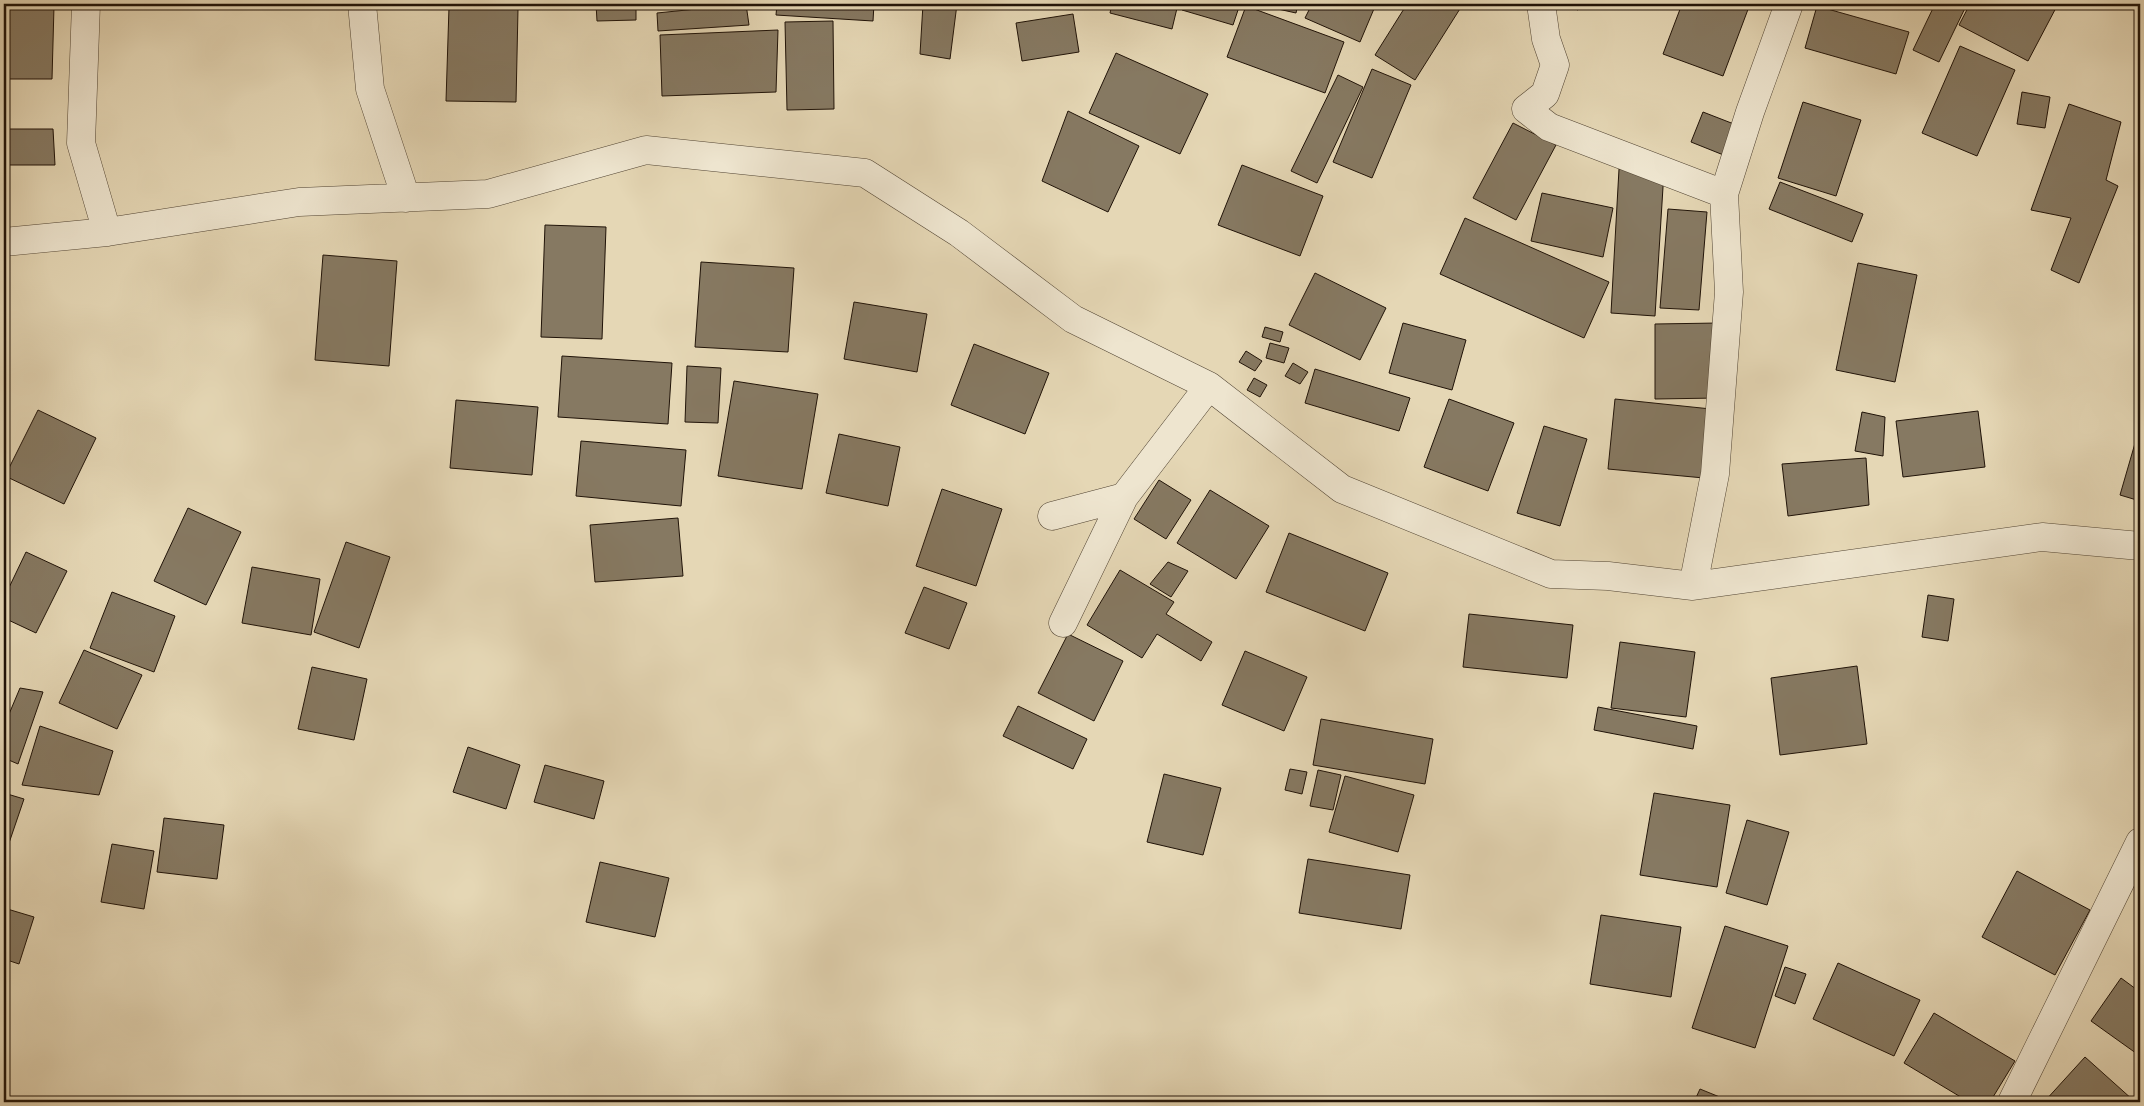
<svg xmlns="http://www.w3.org/2000/svg" width="2144" height="1106" font-family="'Old Standard TT',serif">
  <rect width="100%" height="100%" fill="#e5d7b5"/>
  <filter id="stains"><feTurbulence type="fractalNoise" baseFrequency=".004" numOctaves="4"/><feColorMatrix values="0 0 0 0 .2 0 0 0 0 .09 0 0 0 0 .02 0 0 0 .5 -.17"/></filter>
  <radialGradient id="worn" r=".72"><stop offset=".6" stop-color="#630" stop-opacity="0"/><stop offset="1" stop-color="#630" stop-opacity=".3"/></radialGradient>
  <!-- building -->
  <path fill="#867962" stroke="#201308" d="M4,4L54,6L52,79H4Z
    M596,4H636V20L597,21Z
    M746,4L749,25L658,31L657,13Z
    M777,4H874L873,21L776,15Z
    M923,4H957L950,59L920,54Z
    M1112,4H1178L1172,29L1110,13Z
    M1184,4H1240L1233,25L1182,10Z
    M1270,4H1298L1296,13L1269,7Z
    M1312,4H1376L1360,42L1305,18Z
    M1407,4H1463L1415,80L1375,55Z
    M1563,4H1581L1578,10Z
    M1682,4H1750L1723,76L1663,54Z
    M1935,4H1967L1939,62L1913,50Z
    M1970,4H2058L2028,61L1959,25Z
    M1246,6L1344,42L1325,93L1227,57Z
    M1817,6L1909,32L1896,74L1805,48Z
    M449,7L518,9L516,102L446,101Z
    M1073,14L1079,52L1022,61L1016,23Z
    M833,21L834,109L787,110L785,22Z
    M778,30L776,92L662,96L660,35Z
    M1960,46L2015,70L1977,156L1922,133Z
    M1116,53L1208,94L1180,154L1089,113Z
    M1372,69L1411,85L1372,178L1333,162Z
    M1338,75L1363,87L1317,183L1291,171Z
    M2022,92L2050,97L2045,128L2017,124Z
    M1803,102L1861,120L1836,196L1778,178Z
    M2069,104L2121,122L2106,180L2118,186L2079,283L2051,270L2071,218L2031,210Z
    M1068,111L1139,146L1108,212L1042,181Z
    M1703,112L1739,126L1726,156L1691,142Z
    M1513,123L1556,145L1516,220L1473,198Z
    M9,129H53L55,165H9Z
    M1242,165L1323,196L1300,256L1218,225Z
    M1619,169L1664,171L1655,316L1611,313Z
    M1780,182L1863,214L1852,242L1769,209Z
    M1542,193L1613,208L1603,257L1531,241Z
    M1668,209L1707,212L1699,310L1660,308Z
    M1465,218L1609,282L1584,338L1440,274Z
    M545,225L606,227L602,339L541,337Z
    M323,255L397,261L389,366L315,360Z
    M701,262L794,268L788,352L695,347Z
    M1858,263L1917,275L1895,382L1836,370Z
    M1315,273L1386,308L1360,360L1289,325Z
    M854,302L927,314L917,372L844,359Z
    M1403,323L1466,340L1452,390L1389,373Z
    M1718,323V398L1655,399V324Z
    M1265,327L1283,332L1280,342L1262,337Z
    M1270,343L1289,348L1284,363L1266,358Z
    M974,344L1049,373L1025,434L951,405Z
    M1246,351L1262,361L1255,371L1239,362Z
    M562,356L672,363L668,424L558,417Z
    M1293,363L1308,372L1300,384L1285,376Z
    M687,366L721,368L718,423L685,422Z
    M1315,369L1410,398L1399,431L1305,403Z
    M1254,378L1267,385L1260,397L1247,390Z
    M734,381L818,394L802,489L718,476Z
    M1449,399L1514,423L1488,491L1424,467Z
    M1615,399L1711,409L1704,478L1608,469Z
    M456,400L538,407L532,475L450,468Z
    M38,410L96,438L64,504L5,476Z
    M1978,411L1985,467L1903,477L1896,421Z
    M1862,412L1885,417L1883,456L1855,451Z
    M1544,426L1587,439L1560,526L1517,513Z
    M2140,426V501L2120,495Z
    M839,434L900,447L888,506L826,493Z
    M581,441L686,450L681,506L576,496Z
    M1866,458L1869,505L1788,516L1782,464Z
    M1159,480L1191,500L1166,539L1134,519Z
    M942,489L1002,509L976,586L916,566Z
    M1210,490L1269,526L1236,579L1177,543Z
    M188,508L241,532L206,605L154,581Z
    M678,518L683,576L595,582L590,525Z
    M1289,533L1388,573L1365,631L1266,592Z
    M346,542L390,557L359,648L314,632Z
    M26,552L67,571L36,633L4,618V598Z
    M1168,562L1188,571L1171,597L1150,584Z
    M252,567L320,579L311,635L242,623Z
    M1120,570L1174,602L1166,614L1212,642L1201,661L1157,634L1142,658L1087,625Z
    M924,587L967,603L949,649L905,633Z
    M112,592L175,616L154,672L90,648Z
    M1928,595L1954,599L1948,641L1922,637Z
    M1469,614L1573,625L1567,678L1463,667Z
    M1068,634L1123,661L1094,721L1038,693Z
    M1620,642L1695,652L1686,717L1611,708Z
    M84,650L142,675L117,729L59,703Z
    M1245,651L1307,677L1284,731L1222,705Z
    M1857,666L1867,744L1780,755L1771,678Z
    M312,667L367,679L354,740L298,729Z
    M20,688L43,692L18,764L4,758V726Z
    M1018,706L1087,739L1073,769L1003,736Z
    M1598,707L1697,726L1693,749L1594,730Z
    M1321,719L1433,739L1425,784L1313,765Z
    M40,726L113,751L99,795L22,785Z
    M468,747L520,765L506,809L453,792Z
    M545,765L604,781L594,819L534,802Z
    M1290,769L1307,772L1302,794L1285,790Z
    M1318,770L1341,775L1333,810L1310,806Z
    M1164,774L1221,788L1203,855L1147,842Z
    M1345,776L1414,795L1398,852L1329,832Z
    M4,793L24,799L8,846L4,845Z
    M1654,793L1730,805L1717,887L1640,875Z
    M164,818L224,825L217,879L157,872Z
    M1747,820L1789,832L1767,905L1726,893Z
    M112,844L154,851L144,909L101,902Z
    M1308,859L1410,875L1401,929L1299,913Z
    M600,862L669,878L655,937L586,922Z
    M2017,871L2090,910L2055,975L1982,937Z
    M4,908L34,917L19,964L4,959Z
    M1601,915L1681,927L1671,997L1590,984Z
    M1725,926L1788,946L1755,1048L1692,1028Z
    M1838,963L1920,1000L1894,1056L1813,1019Z
    M1785,967L1806,974L1795,1004L1775,996Z
    M2121,978L2140,992V1056L2091,1021Z
    M1934,1013L2015,1061L1990,1102H1969L1904,1063Z
    M2085,1057L2133,1100L2131,1102H2044Z
    M1700,1089L1732,1102H1694Z"/>
  <g fill="none" stroke-linecap="round" stroke-linejoin="round">
    <!-- minor casing -->
    <g stroke="#514433" stroke-width="29">
      <path id="minor" d="M86,4L81,143L107,232
        M362,4L370,89L406,198
        M1541,4L1546,39L1555,65L1545,94L1526,109L1549,127L1724,194
        M4,242L107,232L299,202L488,194L646,150L865,173L959,233L1073,319L1209,386L1342,489L1551,574L1608,576L1693,586L2042,537L2140,546
        M1052,516L1124,497
        M1693,586L1715,474L1729,292L1724,194L1750,112L1789,4
        M1063,623L1124,497L1209,386
        M2012,1102L2140,842"/>
    </g>
    <!-- minor -->
    <use href="#minor" stroke="#eee5cf" stroke-width="28"/>
  </g>
  <!-- margin -->
  <rect width="2144" height="1106" fill="none" stroke="#e5d7b5" stroke-width="20"/>
  <rect x="5" y="5" width="2134" height="1096" fill="none" stroke="#201308" stroke-width="2.5"/>
  <rect x="10" y="10" width="2124" height="1086" fill="none" stroke="#201308"/>
  <rect width="100%" height="100%" filter="url(#stains)"/>
  <rect width="100%" height="100%" fill="url(#worn)"/>
</svg>
